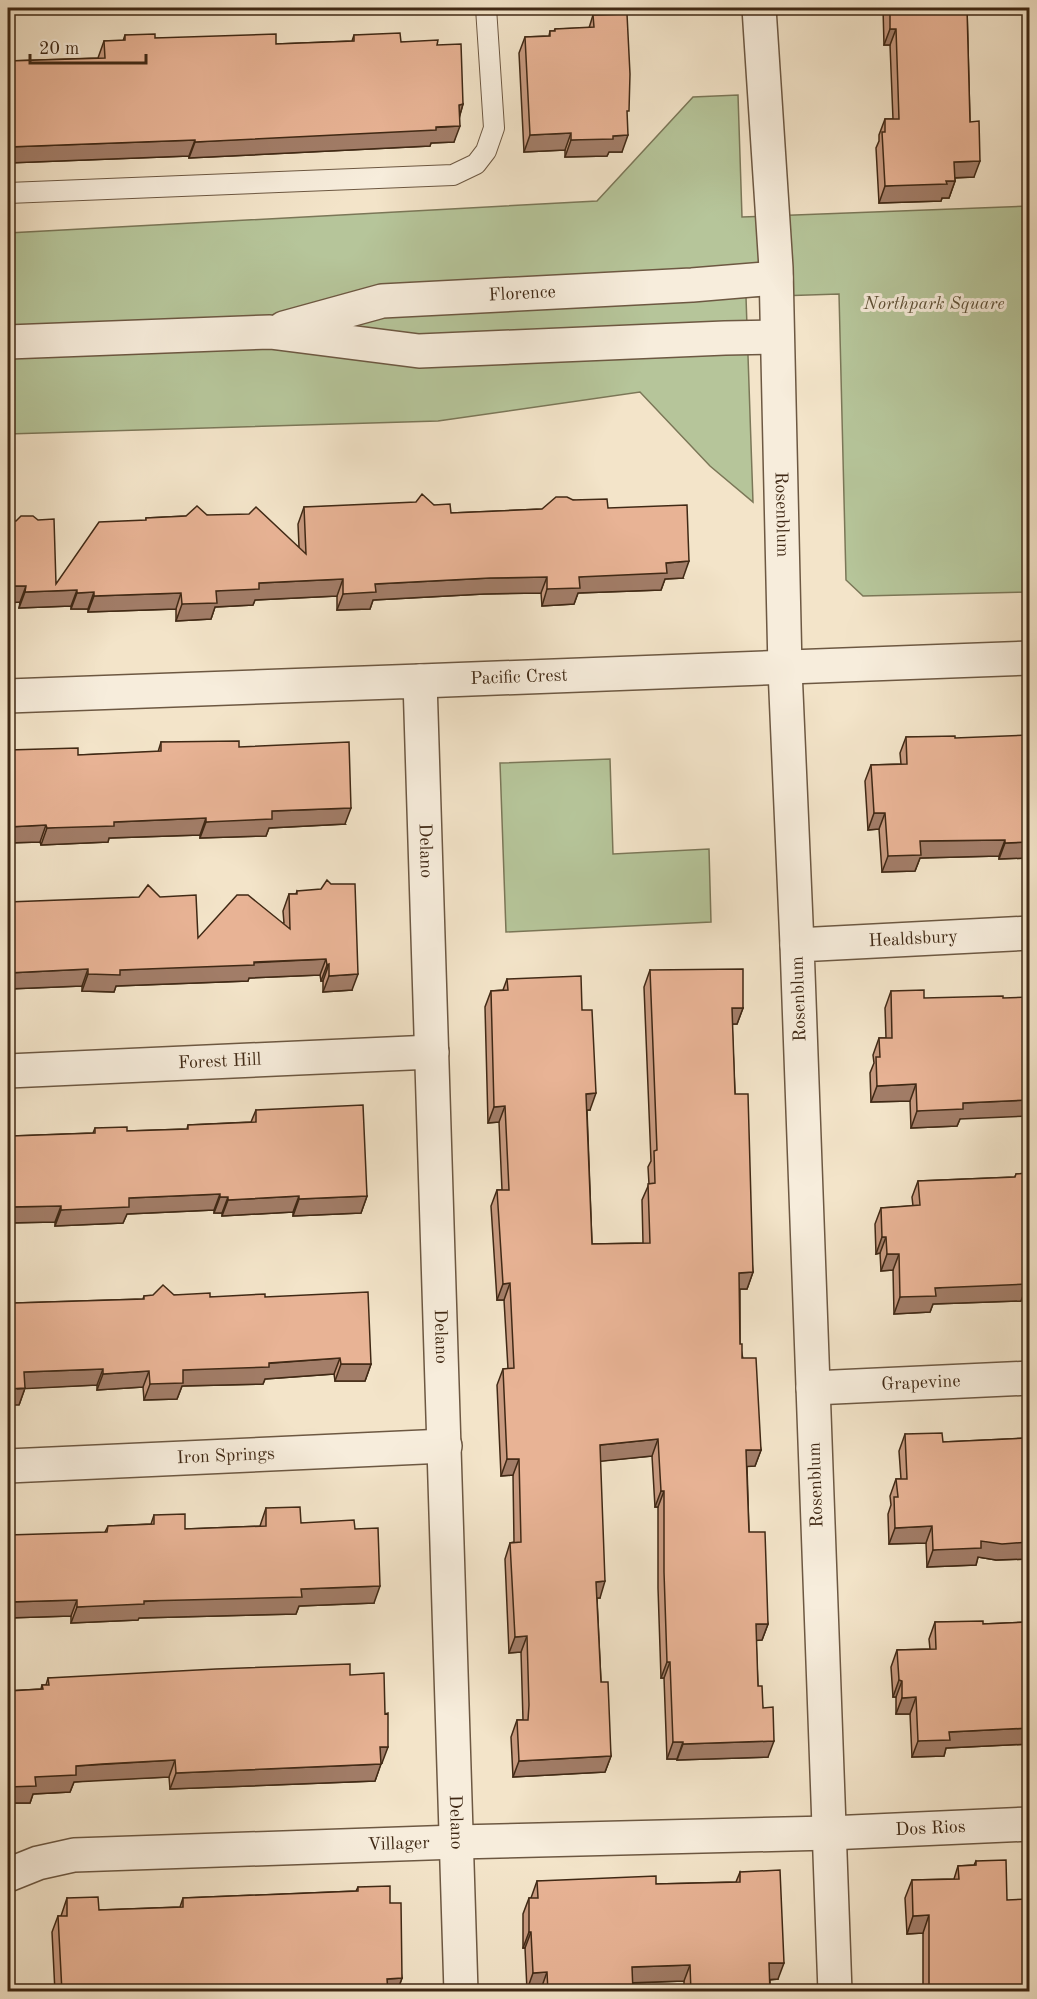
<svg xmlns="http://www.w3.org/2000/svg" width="1037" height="1999" font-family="'Old Standard TT',serif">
  <rect width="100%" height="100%" fill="#f3e4c9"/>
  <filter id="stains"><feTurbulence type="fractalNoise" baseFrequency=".00333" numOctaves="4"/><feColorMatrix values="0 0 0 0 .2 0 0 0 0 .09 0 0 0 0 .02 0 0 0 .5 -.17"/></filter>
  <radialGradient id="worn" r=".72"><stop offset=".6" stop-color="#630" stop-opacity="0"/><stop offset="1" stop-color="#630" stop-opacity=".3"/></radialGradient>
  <!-- green -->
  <path fill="#b6c59a" stroke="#7b7758" stroke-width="1.5" d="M738,95L742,217L1029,206V592L863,596L846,580L839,294L746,297L753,502L710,466L640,392L438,421L8,434V233L597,201L693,97Z
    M610,759L613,854L709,849L711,922L506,932L500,763Z"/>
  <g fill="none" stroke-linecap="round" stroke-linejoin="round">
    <!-- service casing -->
    <g stroke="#6d5842" stroke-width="22">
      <path id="service" d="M8,193L453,175L476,164L486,151L494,128L486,8"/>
    </g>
    <!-- minor casing -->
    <g stroke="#6d5842" stroke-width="36">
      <g id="minor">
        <path id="s1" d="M8,696L420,681L461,1992"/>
        <path id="s2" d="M8,1071L432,1052"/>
        <path id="s3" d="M813,1388L1030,1378"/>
        <path id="s4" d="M8,1466L445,1446"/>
        <path id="s5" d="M8,1875L38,1863L74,1855L457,1842L829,1833L1030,1824"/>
        <path id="s6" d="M835,1992L797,945L1030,933"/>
      </g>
    </g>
    <!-- tertiary casing -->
    <g stroke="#6d5842" stroke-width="36">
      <g id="tertiary">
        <path id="s7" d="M759,8L776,268L785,669L797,945"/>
        <path id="s8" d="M284,328L382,301L692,285L776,278"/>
        <path d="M8,342L270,332L419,351L725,338L777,337"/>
        <path id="s9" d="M420,681L1030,658"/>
      </g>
    </g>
    <!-- service -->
    <use href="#service" stroke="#f7eddc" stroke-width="20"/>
    <!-- minor -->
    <use href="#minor" stroke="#f7eddc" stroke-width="33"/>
    <!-- tertiary -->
    <use href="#tertiary" stroke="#f7eddc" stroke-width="33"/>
  </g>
  <!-- wall -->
  <path fill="#c89a80" stroke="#402915" stroke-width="1.5" d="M883,8H967L970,122L974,177L955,178V181L949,198H942L941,201L879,203L876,148L879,141V135L885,119H893L890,45H884Z
    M593,15L627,117L622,152H609L607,156L565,157V150L524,152L519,53L525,37L549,36L550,31H554L555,29L589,28Z
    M125,35L155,38L276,44L352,41L354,35L401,42L437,45L463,104L460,115L454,142L431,143L430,146L189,158V156L8,163V61L98,58L104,41H123Z
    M573,500L608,508L683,578L665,579L661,590L578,593L574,604L542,606L541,593L484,594L373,600L370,609L337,610V596L255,600L253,605L215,607L211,619L176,621V609L88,612V609H71V606L19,608L20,602L8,521L56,584L146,520V518L207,515L299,547L298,524L304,507L434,505L451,513L542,509Z
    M906,737L955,738L1029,858L999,859V856L920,858L915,871L882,872L879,829L868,830L865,781L871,765L901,764L900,753Z
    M161,742L239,747L345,824L269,828L266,836L200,838V835L109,838L108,842L41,845L40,842L8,843L78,755L158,752Z
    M297,891L352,990L323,992V981H321L320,975L249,978L248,981L116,986L114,992L82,991V986L9,989L198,938L284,923L283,911L289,894H296Z
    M650,970L743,1008L737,1024H732L735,1094L753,1272L747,1289H740V1344L761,1450L755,1466H747L749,1532L768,1624L762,1640H756L758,1686L763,1708L768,1757L677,1760V1759H667L664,1678H661L658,1588V1507H655L652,1456L600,1461V1598H597L601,1682L611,1756L605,1772L513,1777L511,1737L517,1720H523L521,1652L509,1653L505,1559L510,1543L514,1542L513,1475L501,1476L497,1385L503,1369H508L504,1300H497L491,1206L497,1190H502L499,1122L488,1123L485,1007L491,991L503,990L507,979L582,1010L590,1110H587L592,1244L643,1243L642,1200L649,1184L648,1167L651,1161L644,987Z
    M891,991L924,998L960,1119L957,1126L911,1128L910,1101L871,1102L870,1073L874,1063L873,1055L879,1038H886L885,1008Z
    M256,1110L367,1196L361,1213L293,1216V1212L222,1216V1213H214V1210L127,1214L123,1223L55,1226V1222L8,1223L12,1136L93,1133L95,1128L127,1131L187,1129L188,1125L251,1122Z
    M1029,1173V1296H1023L1021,1301L933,1304L930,1312L894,1314L893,1270L881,1271L880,1253L876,1254L875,1224L881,1208L913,1206L912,1197L918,1181L1015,1177L1016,1174Z
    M174,1295L210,1297H265L371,1364L365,1381H335L334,1374L265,1379L263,1384L182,1386L177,1399L144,1400L143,1387L97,1390V1385L25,1388L19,1405L15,1303L143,1299L144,1296Z
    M905,1434L943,1442L1029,1438V1559L996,1560L978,1557L976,1565L927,1567L926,1543L889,1544L888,1514L891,1505L890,1496L896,1479H901L899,1451Z
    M266,1508L301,1523L355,1529L374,1603L299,1606L296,1614L139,1618L138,1620L71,1623V1616L8,1618L105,1532L108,1526L151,1524L154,1515L185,1529L260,1526Z
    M935,1622L983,1624L1029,1622V1744L946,1748L944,1756L912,1757L910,1714H896V1697H893L891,1667L897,1650L930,1649L929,1639Z
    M350,1675L382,1763H381L375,1781L170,1789L169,1777L96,1780L74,1782L70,1792L33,1794L30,1803H8V1691L41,1689L42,1685H46L48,1678Z
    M976,1861L1007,1900L1029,1992H923V1933L907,1934L905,1898L912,1880L954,1879L958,1866L974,1865Z
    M740,1872L778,1979L770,1980V1992H684V1981L633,1983V1992H541V1989L527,1990L525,1948H523V1914L529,1898H531L537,1881L656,1884L736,1882Z
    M358,1887L390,1903L402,1978L397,1992H55L52,1932L58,1916H61L67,1898L99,1910L180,1907L183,1898L356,1891Z"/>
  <!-- shaded-wall -->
  <path fill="#a27d68" stroke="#402915" stroke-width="1.5" d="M890,29H896L890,45H884Z
    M463,104L458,121L459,105Z
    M460,126L454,142L431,143L430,146L189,158L195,142Z
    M571,133L565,150L524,152L530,135Z
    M628,135L622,152H609L607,156L565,157L571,140L613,136Z
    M195,140L189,156L8,163V147Z
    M980,161L974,177L948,178L954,162Z
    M946,181H955L949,198H942L941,201L879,203L885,186Z
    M689,561L683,578L665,579L661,590L578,593L574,604L542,606L547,589L579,577L666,563Z
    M547,577L541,593L484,594L373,600L370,609L337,610L343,594L375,584L490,578Z
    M343,579L337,596L255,600L253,605L215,607L211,619L176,621L182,604L216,591L259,583Z
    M8,586H26L20,602L8,603Z
    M77,590L71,606L19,608L25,592Z
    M94,592L88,609H71L77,593Z
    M181,593L176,609L88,612L94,596Z
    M351,808L345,824L269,828L266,836L200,838L206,822L272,811Z
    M874,813H885L879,829L868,830Z
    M206,818L200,835L109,838L108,842L41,845L47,828L114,822Z
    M46,825L40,842L8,843V827Z
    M1005,840L999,856L920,858L915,871L882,872L888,856L920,841Z
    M1029,842V858L999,859L1005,843Z
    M326,959L320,975L249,978L248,981L116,986L114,992L82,991L88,974L120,970Z
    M329,964L323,981H321L327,965Z
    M88,969L82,986L8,989V973Z
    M358,974L352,990L323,992L329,976Z
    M732,1008H743L737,1024H726Z
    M916,1084L910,1101L871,1102L877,1086Z
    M596,1093L590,1110H580L586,1094Z
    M1029,1100V1116L960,1119L957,1126L911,1128L917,1111L963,1103Z
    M505,1106L499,1122L488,1123L494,1107Z
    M220,1194L214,1210L127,1214L123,1223L55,1226L61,1210L129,1198Z
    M299,1196L293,1212L222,1216L228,1200Z
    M367,1196L361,1213L293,1216L299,1199Z
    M220,1197H228L222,1213H214Z
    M61,1206L55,1222L8,1223V1207Z
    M882,1237H886L880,1253L876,1254Z
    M887,1254H899L893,1270L881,1271Z
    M753,1272L747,1289H733L739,1273Z
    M1029,1279V1296H1023L1021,1301L933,1304L930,1312L894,1314L900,1297L935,1288Z
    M510,1283L504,1300H497L503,1284Z
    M340,1358L334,1374L265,1379L263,1384L182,1386L177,1399L144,1400L150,1384L183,1370Z
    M341,1364H371L365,1381H335Z
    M103,1369L97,1385L18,1389L24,1372Z
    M149,1371L143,1387L97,1390L103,1374Z
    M25,1388L19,1405H8V1389Z
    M658,1439L652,1456L594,1462L600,1445Z
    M746,1450H761L755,1466L740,1467Z
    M507,1459H519L513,1475L501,1476Z
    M661,1491H664L658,1507H655Z
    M932,1526L926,1543L889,1544L895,1528Z
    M981,1541L1029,1542V1559L996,1560L978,1557L976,1565L927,1567L933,1550Z
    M605,1581L600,1598H590L596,1582Z
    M380,1586L374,1603L299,1606L296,1614L139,1618L138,1620L71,1623L77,1607L301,1589Z
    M77,1600L71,1616L8,1618V1602Z
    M756,1624H768L762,1640L750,1641Z
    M527,1636L521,1652L509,1653L515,1637Z
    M667,1662H670L664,1678H661Z
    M899,1680L902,1681L896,1697H893Z
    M916,1697L910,1714H896L902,1698Z
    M1029,1728V1744L946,1748L944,1756L912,1757L918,1741L949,1732Z
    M774,1741L768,1757L677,1760L683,1744Z
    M673,1742H683L677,1759H667Z
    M380,1747H388L382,1763H374Z
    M611,1756L605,1772L513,1777L519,1761Z
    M175,1760L169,1777L74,1782L70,1792L33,1794L30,1803H8V1787L35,1777L76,1766Z
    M381,1764L375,1781L170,1789L176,1773Z
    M929,1915L923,1933L907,1934L913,1916Z
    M529,1932H531L525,1948H523Z
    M769,1963H784L778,1979L763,1980Z
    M690,1965L684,1981L626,1983L632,1967Z
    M547,1972L541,1989L527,1990L533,1973Z
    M402,1978L397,1992H382L387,1979Z"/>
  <!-- building -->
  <path fill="#e8b395" stroke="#402915" stroke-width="1.5" d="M890,8H967L970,122L979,121L980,161L954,162L955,181H946L947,184L885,186L882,132H885V119H899L896,29H890Z
    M627,14L630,74L629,111H627L628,135L613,136V139L571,140V133L530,135L525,37L550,36V31H555V29L594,27L593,15Z
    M400,33L401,42L438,40L437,45L461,44L463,104L459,105L460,126L436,127V130L195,142V140L8,147V61L105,58L104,41L125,40V35L155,34V38L276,34V44L354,41V35Z
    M422,494L434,505L450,504L451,513L542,509L556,497H567L573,500L607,499L608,508L687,505L689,561L666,563L667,573L579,577L580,588L547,589V577L490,578L375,584L376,592L343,594V579L259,583V589L216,591L217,603L182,604L181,593L94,596V592L77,593V590L25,592L26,586H8V521H16L21,516H33L38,520L54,519L56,584L99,522L146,520V518L186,516L197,506L207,515L249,514L256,507L306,554L304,507L416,502Z
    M1029,735V842L1005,843V840L920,841L921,855L888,856L885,813H874L871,765L907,764L906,737L955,736V738Z
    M239,741V747L349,742L351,808L272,811V819L206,822V818L114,822V826L47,828L46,825L8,827V750L78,748V755L161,751V742Z
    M327,880L331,884H355L358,974L329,976V964L327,965L326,959L254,962V965L120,970V975L88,974V969L8,973L9,990H8V902L139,897L148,885L160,897L196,895L198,938L237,895H248L290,929L289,894H297V891L321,889Z
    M743,969V1008H732L735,1094H748L753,1272L739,1273L740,1344H742V1358H756L761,1450H746L749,1532H765L768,1624H756L758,1686H762L763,1708L773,1707L774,1741L683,1744V1742H673L670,1662H667L664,1572V1491H661L658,1439L600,1445L605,1581L596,1582L601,1682H608L611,1756L519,1761L517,1720H528L529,1705L527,1636L515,1637L510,1543L521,1542L519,1459H507L503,1369L514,1368L510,1283L503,1284L497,1190H509L505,1106L494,1107L491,991L508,990L507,979L581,976L582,1010H592L596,1093L586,1094L592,1244L650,1243L648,1184L655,1183L654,1151L657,1150L650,970Z
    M924,990V998L1003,996V998L1029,997V1100L963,1103V1109L917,1111L916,1084L877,1086L876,1057H880L879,1038H892L891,991Z
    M363,1105L367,1196L299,1199V1196L228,1200V1197H220V1194L129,1198V1207L61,1210V1206L8,1207V1129L12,1128V1136L95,1133V1128L127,1127V1131L188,1129V1125L256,1122V1110Z
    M1029,1173V1279H1027V1284L935,1288L936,1296L900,1297L899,1254H887L886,1237H882L881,1208L920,1205L918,1181L1015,1177L1016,1174Z
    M163,1285L174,1295L210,1293V1297L265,1294V1297L368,1292L371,1364H341L340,1358L269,1363V1367L183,1370V1383L150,1384L149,1371L103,1374V1369L24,1372L25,1388L8,1389V1293L15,1303L144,1299V1296L153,1295Z
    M942,1433L943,1442L1029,1438V1542L1002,1544L981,1541V1548L933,1550L932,1526L895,1528L894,1497H898L896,1479H907L905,1434Z
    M300,1507L301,1523L354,1520L355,1529L378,1528L380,1586L301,1589L302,1597L144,1601V1604L77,1607V1600L8,1602V1535L107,1532L108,1526L154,1524V1515L185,1514V1529L266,1526V1508Z
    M983,1621V1624L1029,1622V1728L949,1732L950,1740L918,1741L916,1697L902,1698V1681L899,1680L897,1650L936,1649L935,1622Z
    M350,1664V1675L384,1673L385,1714L388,1713V1747H380L381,1764L176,1773L175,1760L102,1764L76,1766V1775L35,1777L36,1786L8,1787V1691L43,1689L42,1685H49L48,1678L216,1669Z
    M1006,1860L1007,1900L1029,1899V1992H929V1915L913,1916L912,1880L959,1879L958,1866L976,1865V1861Z
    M780,1870L784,1963H769L770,1992H691L690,1965L632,1967L633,1992H548L547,1972L533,1973L531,1932H529V1898H538L537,1881L656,1876V1884L740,1882V1872Z
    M390,1886V1903H401L402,1978L387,1979L388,1992H62L58,1916H67V1898L98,1897L99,1910L183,1907V1898L358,1891V1887Z"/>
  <g text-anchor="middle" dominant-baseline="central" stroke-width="6" stroke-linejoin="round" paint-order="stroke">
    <!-- street labels -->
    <g font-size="18" fill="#402915" stroke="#f7eddc">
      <text stroke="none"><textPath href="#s8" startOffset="242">Florence</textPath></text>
      <text stroke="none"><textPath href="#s7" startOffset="507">Rosenblum</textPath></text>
      <text stroke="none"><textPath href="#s9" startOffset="99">Pacific Crest</textPath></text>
      <text stroke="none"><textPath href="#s1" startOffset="582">Delano</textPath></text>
      <text stroke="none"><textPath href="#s6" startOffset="1164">Healdsbury</textPath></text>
      <text transform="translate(799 999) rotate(-92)">Rosenblum</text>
      <text stroke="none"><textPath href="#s2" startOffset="212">Forest Hill</textPath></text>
      <text stroke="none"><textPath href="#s1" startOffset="1068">Delano</textPath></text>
      <text stroke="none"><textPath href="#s3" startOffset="108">Grapevine</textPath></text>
      <text stroke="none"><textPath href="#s4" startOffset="218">Iron Springs</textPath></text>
      <text transform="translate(816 1485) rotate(-92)">Rosenblum</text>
      <text stroke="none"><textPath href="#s1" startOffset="1554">Delano</textPath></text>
      <text stroke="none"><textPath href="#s5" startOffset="926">Dos Rios</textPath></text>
      <text stroke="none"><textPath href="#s5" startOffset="394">Villager</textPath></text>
    </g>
    <!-- park labels -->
    <g font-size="18" font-style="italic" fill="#5e5036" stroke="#f7eddc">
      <text x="934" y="304">Northpark Square</text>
    </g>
  </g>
  <!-- margin -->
  <rect width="1037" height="1999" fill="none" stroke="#f3e4c9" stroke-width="30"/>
  <rect x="9" y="9" width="1019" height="1981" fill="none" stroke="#402915" stroke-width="3"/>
  <rect x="15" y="15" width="1007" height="1969" fill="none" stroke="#402915" stroke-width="1.5"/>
  <!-- scale -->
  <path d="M30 54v9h116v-9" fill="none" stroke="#402915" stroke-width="3"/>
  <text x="39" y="54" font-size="18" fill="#402915" stroke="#f7eddc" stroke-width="4.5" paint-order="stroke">20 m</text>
  <rect width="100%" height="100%" filter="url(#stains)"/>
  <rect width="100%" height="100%" fill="url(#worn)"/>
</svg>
